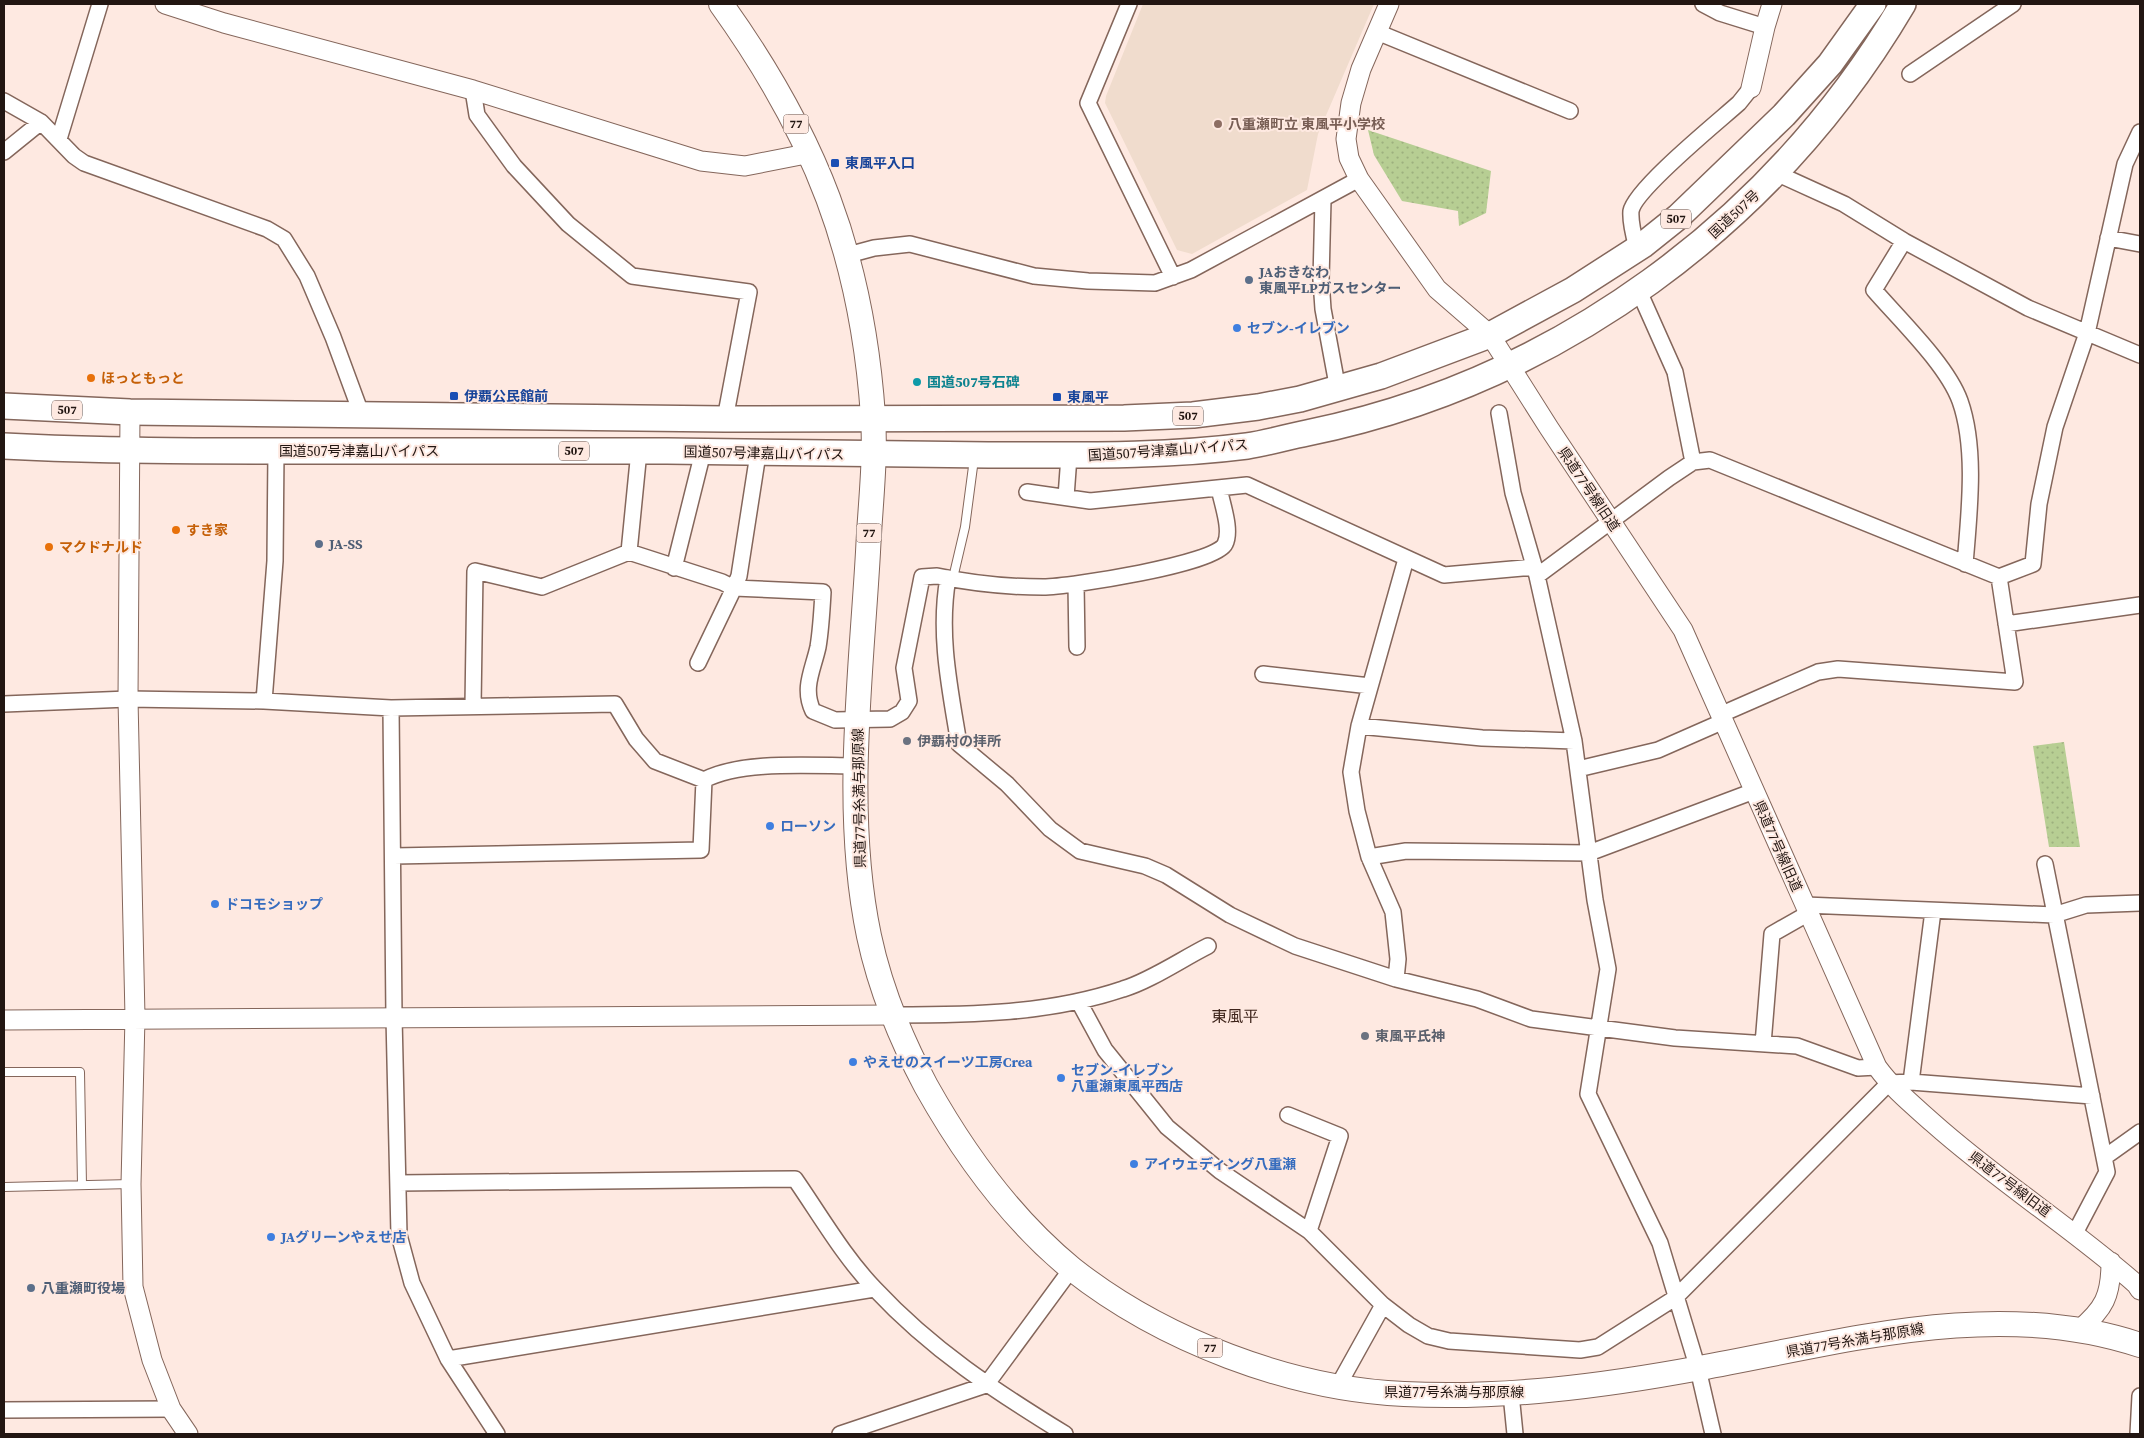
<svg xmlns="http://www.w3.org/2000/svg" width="2144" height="1438" font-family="'Source Serif 4','Noto Sans JP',serif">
  <defs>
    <pattern id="grass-dots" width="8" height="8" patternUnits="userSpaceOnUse" patternTransform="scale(1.25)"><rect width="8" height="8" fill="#b7ce93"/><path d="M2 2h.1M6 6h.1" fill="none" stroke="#9db07e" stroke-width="1.8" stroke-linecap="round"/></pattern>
  </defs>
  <rect width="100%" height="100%" fill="#fee9e1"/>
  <!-- education -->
  <path fill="#f0dccd" d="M1143,4H1374L1318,134L1307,190L1192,254L1177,250L1105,103L1106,96Z"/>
  <!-- grass -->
  <path fill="url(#grass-dots)" d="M1368,130L1491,171L1486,213L1459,226L1458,211L1402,201L1374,155Z
    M2064,742L2080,847H2049L2033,746Z"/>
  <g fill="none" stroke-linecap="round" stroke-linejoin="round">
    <!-- service casing -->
    <g stroke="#84665b" stroke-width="10">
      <path id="service" d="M953,578L965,527L974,459
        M4,1072H80L82,1185
        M4,1187L131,1184"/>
    </g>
    <!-- minor casing -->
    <g stroke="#84665b" stroke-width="18">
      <path id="minor" d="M1129,4L1088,103L1173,277
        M1703,4L1720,13L1765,27
        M1377,32L1570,111
        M1910,74L2013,4
        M473,90L477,115L514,166L568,224L632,276L749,292L725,419
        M4,101L41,122L74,156L84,163L267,229L284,239L307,276L333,337L361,413
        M59,139L100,4
        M4,152L41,122
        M1776,173L1844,204L1904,241L2028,308L2140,355
        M1323,200L1321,280L1323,309L1338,390
        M2108,238L2140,244
        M1904,241L1874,290C1900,320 1947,365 1960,401C1977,449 1969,514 1965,564
        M1637,248C1634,237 1630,223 1631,211C1635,189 1719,121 1739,103L1751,88
        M848,255L874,248L910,244L1034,276L1088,281L1155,283L1191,270L1359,179
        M1638,289L1675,372L1693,462
        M1499,413L1513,493L1537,576L1574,741L1595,900L1608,969L1588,1094L1660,1243L1698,1369L1713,1434
        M758,454L739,576L734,588L823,592C822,610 821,629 818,647C813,670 802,688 813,711L835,720L890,719L902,712L909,701L904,668L922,577L937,576C970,583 1009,587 1043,587C1068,587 1217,564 1225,544C1232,530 1222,504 1219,488
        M1027,492L1090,501L1247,485L1444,575L1534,567
        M1066,497L1069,456
        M629,552L722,582L734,588L698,663
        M674,568L703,452
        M1537,576L1669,478L1693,462L1710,460L1999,577L2033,564L2039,504L2055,427L2087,333L2125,164L2140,132
        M948,578C938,634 950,689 959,744L1007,784L1050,829L1080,851L1145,866L1166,875L1230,915L1295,946L1396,979L1477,999L1531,1019L1675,1038L1797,1046L1858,1068L1877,1067
        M1076,584L1077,647
        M2006,624L2140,605
        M1263,674L1370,686
        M264,701L275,561L276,451
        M4,704L128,699L264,701L391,708L615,704L636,739L655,761L704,780L701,850L394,856
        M473,706L475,571L542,587L629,552L639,451
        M391,708L394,1017L399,1235L412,1283L448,1359L497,1434
        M1722,714L1818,672L1838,669L2015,682L1999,577
        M1359,726L1482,738L1574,741
        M1578,769L1658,750L1724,721
        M704,780C742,760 813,766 857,766
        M1369,857L1406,851L1589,853L1754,791
        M2045,864L2107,1172L2075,1233
        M1805,905L2054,915L2086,905L2140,903
        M1396,979L1398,959L1393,912L1369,857L1357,811L1351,772L1359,726L1406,559
        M1079,1002L1105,1050L1167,1127L1220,1171L1309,1231L1383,1305L1409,1325L1428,1336L1449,1341L1580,1350L1598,1347L1675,1298L1889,1083L1911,1082L2092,1096
        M894,1015C971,1015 1049,1014 1123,989C1150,981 1182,959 1208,946
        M1763,1044L1772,934L1809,913
        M1911,1082L1933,911
        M1288,1115L1340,1136L1309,1231
        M2105,1157L2140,1132
        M398,1183L795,1179C820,1215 844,1257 875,1289C932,1350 995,1391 1065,1434
        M448,1359L874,1289
        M1338,1386L1383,1305
        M1511,1394L1515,1434
        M4,1410L171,1409
        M840,1434L986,1385L1072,1268
        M2138,1434L2140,1396"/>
    </g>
    <!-- tertiary casing -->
    <g stroke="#84665b" stroke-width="21">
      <path id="tertiary" d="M165,4L224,23L473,90L701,161L745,166L811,153
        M1389,4L1361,69L1351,103L1346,139L1349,158L1359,179L1437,289L1490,335L1549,428L1683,630L1877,1067C1893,1089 1913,1105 1933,1123C1998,1181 2071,1227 2136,1284L2140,1290
        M1751,88L1765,27L1772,4
        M130,412L128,699L135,1017L131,1184L133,1287L152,1360L171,1409L188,1434
        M4,1020L894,1015
        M2079,1330C2104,1309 2111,1296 2111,1262"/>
    </g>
    <!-- primary casing -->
    <g stroke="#84665b" stroke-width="26">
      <path id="primary" d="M721,4C815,135 862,254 873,416C876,461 870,507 868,552C861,677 843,812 869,936C880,988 901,1039 926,1086C964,1154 1011,1219 1072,1269C1162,1340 1290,1389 1404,1394C1503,1399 1603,1386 1700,1368C1844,1342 1996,1297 2140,1345"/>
    </g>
    <!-- trunk casing -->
    <g stroke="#84665b" stroke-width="28">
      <path id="trunk" d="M4,406L130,412L725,419L1124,418L1193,415L1258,407L1300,399L1381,376L1490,335L1573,290L1643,245L1678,217L1784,115L1830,64L1873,4
        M4,446C100,451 197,451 294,451C418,451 542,451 667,451C774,452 881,454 988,455C1074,455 1161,457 1247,446C1267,443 1287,437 1307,433C1557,382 1774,223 1903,4"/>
    </g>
    <!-- service -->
    <use href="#service" stroke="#fff" stroke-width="8"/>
    <!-- minor -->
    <use href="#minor" stroke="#fff" stroke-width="15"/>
    <!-- tertiary -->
    <use href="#tertiary" stroke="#fff" stroke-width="19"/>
    <!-- primary -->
    <use href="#primary" stroke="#fff" stroke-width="24"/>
    <!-- trunk -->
    <use href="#trunk" stroke="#fff" stroke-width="25"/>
  </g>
  <!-- markers -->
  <circle fill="#8d6e63" stroke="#fee9e1" stroke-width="2" cx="1218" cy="124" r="5"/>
  <g fill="#1a4fb4" stroke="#fee9e1" stroke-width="2">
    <rect x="830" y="158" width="10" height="10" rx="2.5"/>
    <rect x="449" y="391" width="10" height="10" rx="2.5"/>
    <rect x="1052" y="392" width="10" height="10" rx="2.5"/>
  </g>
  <g fill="#5c6f8a" stroke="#fee9e1" stroke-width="2">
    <circle cx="1249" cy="280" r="5"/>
    <circle cx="319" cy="544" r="5"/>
    <circle cx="31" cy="1288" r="5"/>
  </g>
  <g fill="#3f7fe0" stroke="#fee9e1" stroke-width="2">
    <circle cx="1237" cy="328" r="5"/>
    <circle cx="770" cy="826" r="5"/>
    <circle cx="215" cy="904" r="5"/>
    <circle cx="853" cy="1062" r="5"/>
    <circle cx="1061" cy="1078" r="5"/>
    <circle cx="1134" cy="1164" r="5"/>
    <circle cx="271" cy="1237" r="5"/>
  </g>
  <g fill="#e8710a" stroke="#fee9e1" stroke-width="2">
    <circle cx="91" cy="378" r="5"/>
    <circle cx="176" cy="530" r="5"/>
    <circle cx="49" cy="547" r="5"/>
  </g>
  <circle fill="#0f9aa8" stroke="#fee9e1" stroke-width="2" cx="917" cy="382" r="5"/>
  <g fill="#6b7280" stroke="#fee9e1" stroke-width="2">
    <circle cx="907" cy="741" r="5"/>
    <circle cx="1365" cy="1036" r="5"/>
  </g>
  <g text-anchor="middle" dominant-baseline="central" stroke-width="4" stroke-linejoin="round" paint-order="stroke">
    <!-- shield labels -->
    <g fill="#fee9e1" stroke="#645550" stroke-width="1">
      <rect x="783.5" y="114.5" width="25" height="19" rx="4"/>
      <rect x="1661" y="209.5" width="30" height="19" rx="4"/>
      <rect x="52" y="400.5" width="30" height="19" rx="4"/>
      <rect x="1173" y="406.5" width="30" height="19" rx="4"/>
      <rect x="559" y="441.5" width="30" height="19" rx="4"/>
      <rect x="856.5" y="523.5" width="25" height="19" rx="4"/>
      <rect x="1197.5" y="1338.5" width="25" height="19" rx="4"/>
    </g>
    <g font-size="12" font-weight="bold" fill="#221612">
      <text x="796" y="124">77</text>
      <text x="1676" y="219">507</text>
      <text x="67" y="410">507</text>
      <text x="1188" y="416">507</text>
      <text x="574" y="451">507</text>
      <text x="869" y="533">77</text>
      <text x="1210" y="1348">77</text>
    </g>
    <!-- education labels -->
    <g font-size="14" font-weight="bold" fill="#785e54" stroke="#fee9e1" text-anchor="start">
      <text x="1228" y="124">八重瀬町立 東風平小学校</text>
    </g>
    <!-- transit labels -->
    <g font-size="14" font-weight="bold" fill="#164399" stroke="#fee9e1" text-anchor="start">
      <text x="845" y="163">東風平入口</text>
      <text x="464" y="396">伊覇公民館前</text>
      <text x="1067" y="397">東風平</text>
    </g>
    <!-- street labels -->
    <g font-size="14" fill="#221612" stroke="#fee9e1">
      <text transform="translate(1734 214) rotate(-43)">国道507号</text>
      <text transform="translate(1168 450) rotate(-4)">国道507号津嘉山バイパス</text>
      <text x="359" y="451">国道507号津嘉山バイパス</text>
      <text transform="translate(764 453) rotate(1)">国道507号津嘉山バイパス</text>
      <text transform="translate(1589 489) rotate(56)">県道77号線旧道</text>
      <text transform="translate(859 798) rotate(-91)">県道77号糸満与那原線</text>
      <text transform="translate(1778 846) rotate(66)">県道77号線旧道</text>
      <text transform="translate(2010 1184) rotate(37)">県道77号線旧道</text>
      <text transform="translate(1855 1340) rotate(-10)">県道77号糸満与那原線</text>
      <text x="1454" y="1392">県道77号糸満与那原線</text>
    </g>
    <!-- service labels -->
    <g font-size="14" font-weight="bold" fill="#4e5e75" stroke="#fee9e1" text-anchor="start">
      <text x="1259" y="272">JAおきなわ<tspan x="1259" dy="16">東風平LPガスセンター</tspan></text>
      <text x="329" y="544">JA-SS</text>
      <text x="41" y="1288">八重瀬町役場</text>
    </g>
    <!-- shop labels -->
    <g font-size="14" font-weight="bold" fill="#366cbe" stroke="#fee9e1" text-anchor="start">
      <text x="1247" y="328">セブン-イレブン</text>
      <text x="780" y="826">ローソン</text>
      <text x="225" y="904">ドコモショップ</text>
      <text x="863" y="1062">やえせのスイーツ工房Crea</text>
      <text x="1071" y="1070">セブン-イレブン<tspan x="1071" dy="16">八重瀬東風平西店</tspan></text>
      <text x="1144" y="1164">アイウェディング八重瀬</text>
      <text x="281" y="1237">JAグリーンやえせ店</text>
    </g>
    <!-- food labels -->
    <g font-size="14" font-weight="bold" fill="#c56008" stroke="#fee9e1" text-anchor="start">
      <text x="101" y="378">ほっともっと</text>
      <text x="186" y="530">すき家</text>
      <text x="59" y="547">マクドナルド</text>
    </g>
    <!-- culture labels -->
    <g font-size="14" font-weight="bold" fill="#0d838f" stroke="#fee9e1" text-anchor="start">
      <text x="927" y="382">国道507号石碑</text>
    </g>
    <!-- worship labels -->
    <g font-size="14" font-weight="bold" fill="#5b616d" stroke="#fee9e1" text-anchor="start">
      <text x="917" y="741">伊覇村の拝所</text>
      <text x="1375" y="1036">東風平氏神</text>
    </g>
    <!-- quarter labels -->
    <g font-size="16" fill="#3d231a" stroke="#fee9e1">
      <text x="1235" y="1016">東風平</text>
    </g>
  </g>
  <!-- border -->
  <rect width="2144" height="1438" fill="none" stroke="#221612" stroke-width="10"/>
</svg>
